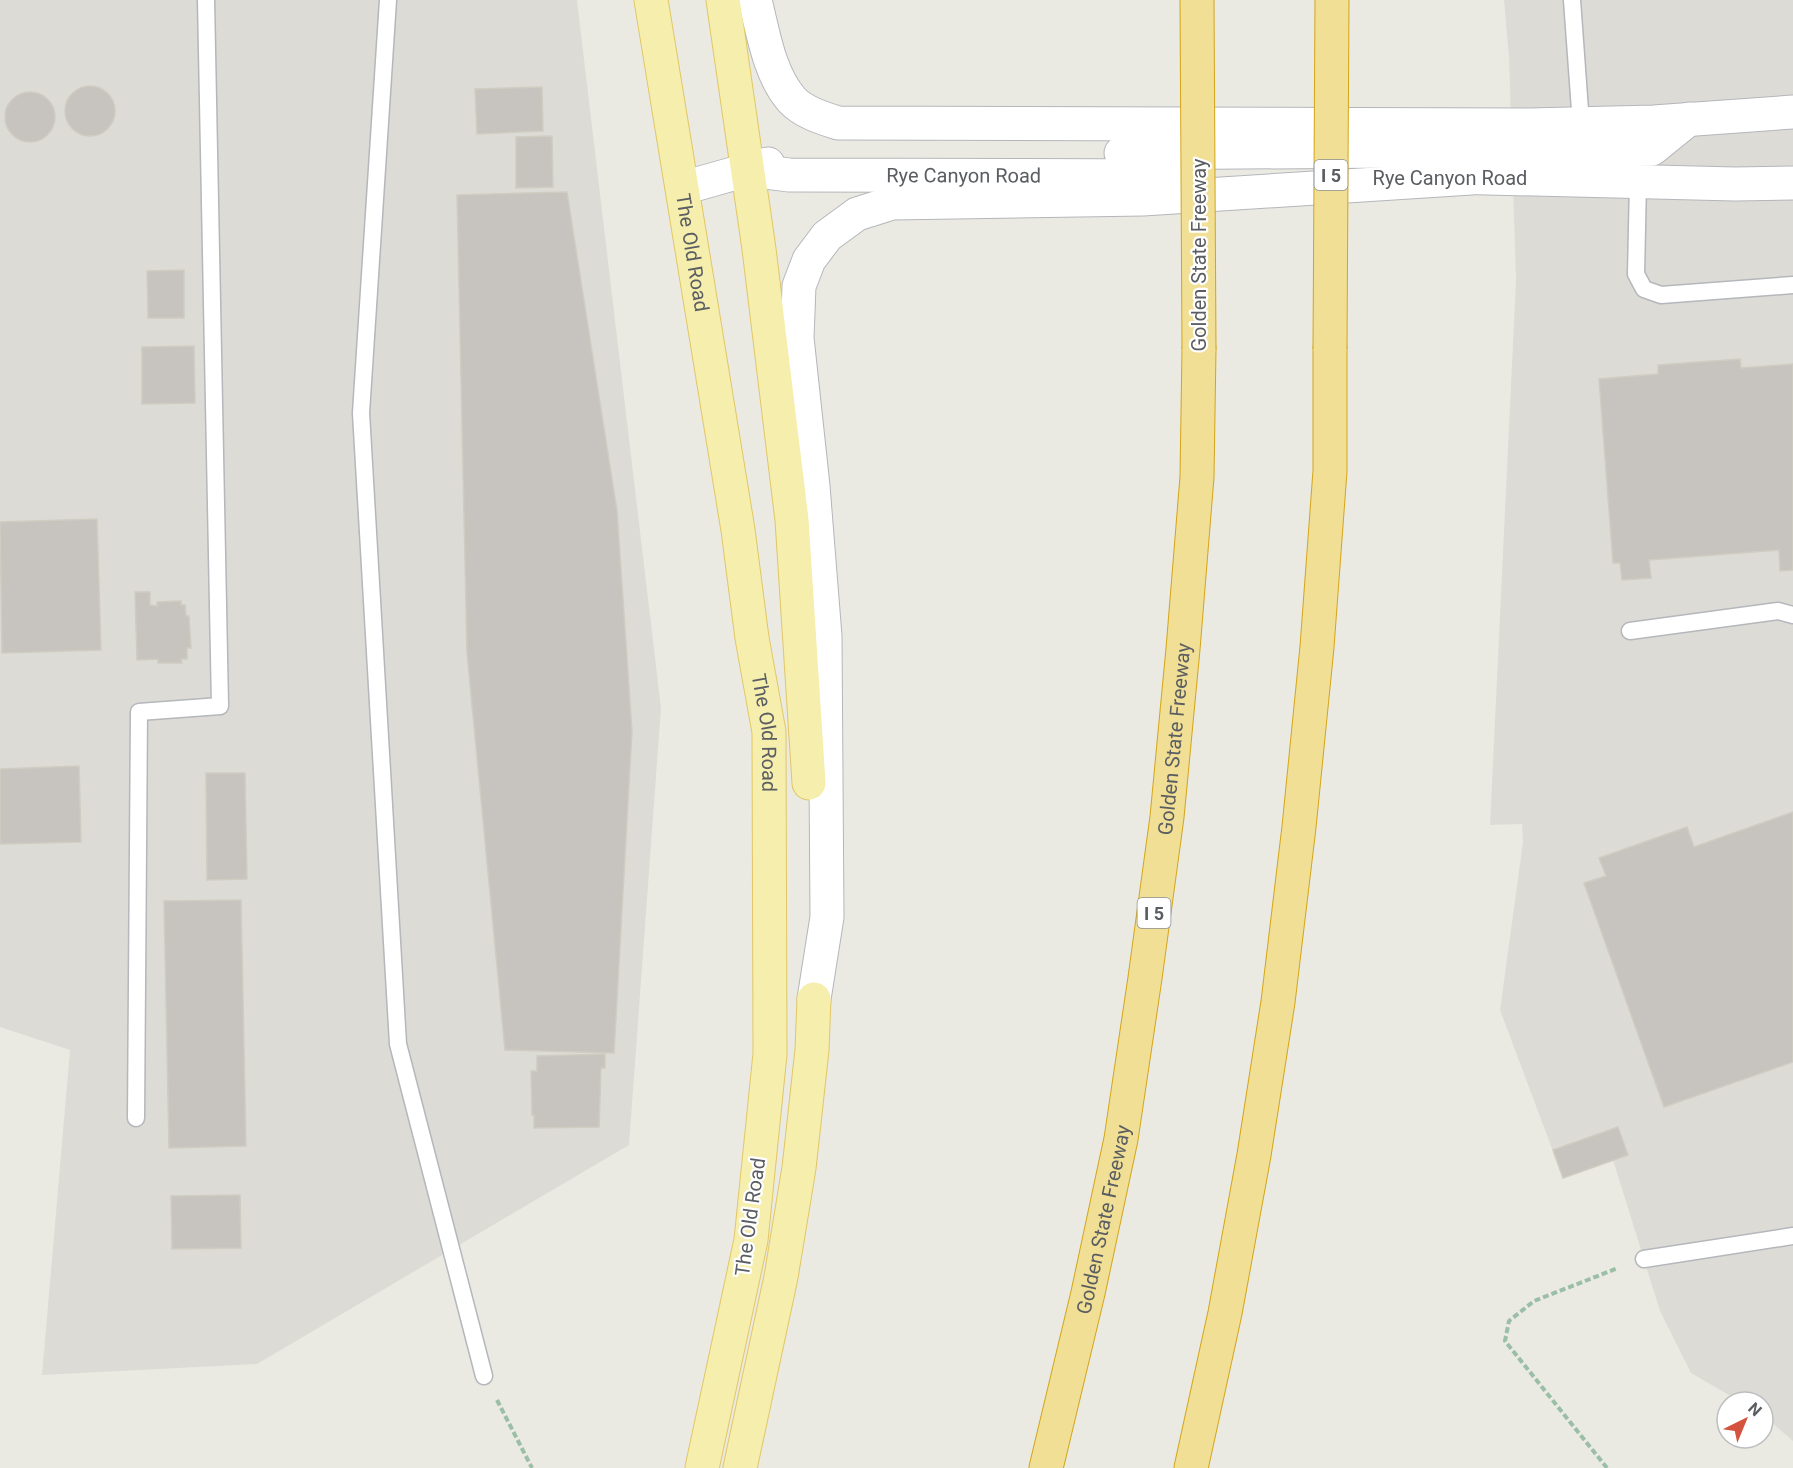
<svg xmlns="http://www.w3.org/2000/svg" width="1793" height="1468" font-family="Roboto,sans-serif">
  <rect width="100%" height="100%" fill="#ebeae2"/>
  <!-- industrial -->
  <path fill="#dddbd6" d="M0,0H577L661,708L629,1145L257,1364L42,1375L70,1050L0,1027Z
    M1504,0H1793V1441L1763,1415V1402H1741L1691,1373L1660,1311L1613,1160L1563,1178L1500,1010L1523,842L1522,824L1490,825L1516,280L1509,57Z"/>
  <!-- building -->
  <path fill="#c7c4bf" stroke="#cfccc1" stroke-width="1.5" d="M65 111a25 25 0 1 1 50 0a25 25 0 1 1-50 0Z
    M542,87L543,131L477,134L475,89Z
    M5 117a25 25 0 1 1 50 0a25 25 0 1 1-50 0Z
    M552,136L553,187L516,188V137Z
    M567,192L617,511L632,731L614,1053L505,1050L467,653L457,195Z
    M184,270V318H148L147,271Z
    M194,346L195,403L142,404V347Z
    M1740,359L1741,368L1793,364V570L1780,571L1779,550L1649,560L1651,578L1622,580L1620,563H1613L1599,379L1658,374V365Z
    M97,519L101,650L2,653L0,522Z
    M135,592H150V605L157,606V602L181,601V605H185L186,616H189L191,648H187V659H181L182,663H158V659L137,660Z
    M79,766L81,842L0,844V769Z
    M206,773H245L247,879L207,880Z
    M1793,812V1062L1664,1107L1584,883L1606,876L1599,858L1687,827L1694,847Z
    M241,900L246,1146L169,1148L164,901Z
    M605,1054V1068H601L599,1127L534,1128V1115H532L531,1071H537V1056Z
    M1618,1127L1628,1155L1563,1178L1553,1150Z
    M240,1195L241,1248L172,1249L171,1196Z"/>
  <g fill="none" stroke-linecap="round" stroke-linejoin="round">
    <!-- service casing -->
    <g stroke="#b4b7bb" stroke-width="19">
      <path id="service" d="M388,0L361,413L398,1044L484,1376
        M1572,0L1581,124
        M1638,182L1636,274L1644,289L1661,295L1793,285
        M1630,631L1778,611L1793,615
        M136,1118L139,712L220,706L206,0
        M1644,1259L1793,1236"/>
    </g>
    <!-- secondary casing -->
    <g stroke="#b4b6bb" stroke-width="35">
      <g id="secondary">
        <path d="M755,0C763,32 769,74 792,100C803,112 822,118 838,123L1530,125L1654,122L1793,112"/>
        <path d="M1121,153L1652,149L1689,119"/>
        <path id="s1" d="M748,170L789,175L1190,176"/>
        <path d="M1448,177L1735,184L1793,183"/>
        <path d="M683,188L768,164"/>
        <path d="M814,999L827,917L825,636L813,486L797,338L799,286L809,260L827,236L857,214L892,203L1143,199L1471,178"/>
      </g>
    </g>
    <!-- primary casing -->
    <g stroke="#e1c666" stroke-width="35">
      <g id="primary">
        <path id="s2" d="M651,0L738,530L752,638L769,732L770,1054L751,1240L702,1468"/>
        <path d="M723,0L759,249L792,520L809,783"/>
        <path d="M740,1468L781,1277L799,1168L812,1050L814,999"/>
      </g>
    </g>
    <!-- motorway casing -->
    <g stroke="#d4a519" stroke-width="35">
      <g id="motorway">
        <path id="s3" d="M1046,1468L1088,1293L1121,1139L1145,978L1167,817L1183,649L1197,477L1199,349"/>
        <path d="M1191,1468L1225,1313L1254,1155L1278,1002L1299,827L1317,647L1330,471V349"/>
      </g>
    </g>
    <!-- path -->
    <path stroke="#9abea6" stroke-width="4" stroke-dasharray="6 3" stroke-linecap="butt" d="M497,1400L532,1468
      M1607,1468L1505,1341L1509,1321L1534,1301L1618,1268"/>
    <!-- service -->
    <use href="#service" stroke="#fff" stroke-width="16"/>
    <!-- secondary -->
    <use href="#secondary" stroke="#fff" stroke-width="33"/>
    <!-- primary -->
    <use href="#primary" stroke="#f5eead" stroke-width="33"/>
    <!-- motorway -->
    <use href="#motorway" stroke="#f0df94" stroke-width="33"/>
    <!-- motorway-bridge casing -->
    <g stroke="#d4a519" stroke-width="35" stroke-linecap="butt">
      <path id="motorway-bridge" d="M1197,0L1199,349
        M1330,349L1332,0"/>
    </g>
    <!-- motorway-bridge -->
    <use href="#motorway-bridge" stroke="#f0df94" stroke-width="33"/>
  </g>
  <g text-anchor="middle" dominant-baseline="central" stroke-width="4.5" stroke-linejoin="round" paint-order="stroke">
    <!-- shield labels -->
    <g fill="#fff" stroke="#8c8e90" stroke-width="1.5">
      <rect x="1314.5" y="160" width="33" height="30" rx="4.5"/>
      <rect x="1137.5" y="898" width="33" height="30" rx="4.5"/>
    </g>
    <g font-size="18" font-weight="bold" fill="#5a5d61">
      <text x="1331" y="175">I 5</text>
      <text x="1154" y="913">I 5</text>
    </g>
    <!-- street labels -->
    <g font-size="20" fill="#5a5d61" stroke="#fff">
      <text stroke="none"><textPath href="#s1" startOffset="216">Rye Canyon Road</textPath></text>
      <text x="1450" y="178">Rye Canyon Road</text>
      <text stroke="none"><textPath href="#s2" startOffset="256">The Old Road</textPath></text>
      <text transform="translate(1199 255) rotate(-90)">Golden State Freeway</text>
      <text stroke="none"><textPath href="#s2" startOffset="742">The Old Road</textPath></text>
      <text stroke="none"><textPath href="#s3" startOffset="741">Golden State Freeway</textPath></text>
      <text transform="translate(750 1217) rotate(-82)">The Old Road</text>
      <text stroke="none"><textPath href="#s3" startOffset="255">Golden State Freeway</textPath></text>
    </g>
  </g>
  <!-- north arrow -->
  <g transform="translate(1745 1420) rotate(43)"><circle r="28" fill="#ffffff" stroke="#bdbec0" stroke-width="1.5"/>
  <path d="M0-4.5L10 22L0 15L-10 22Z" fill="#d5533e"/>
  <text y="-9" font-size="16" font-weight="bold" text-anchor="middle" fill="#5a5d61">N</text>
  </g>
</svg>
